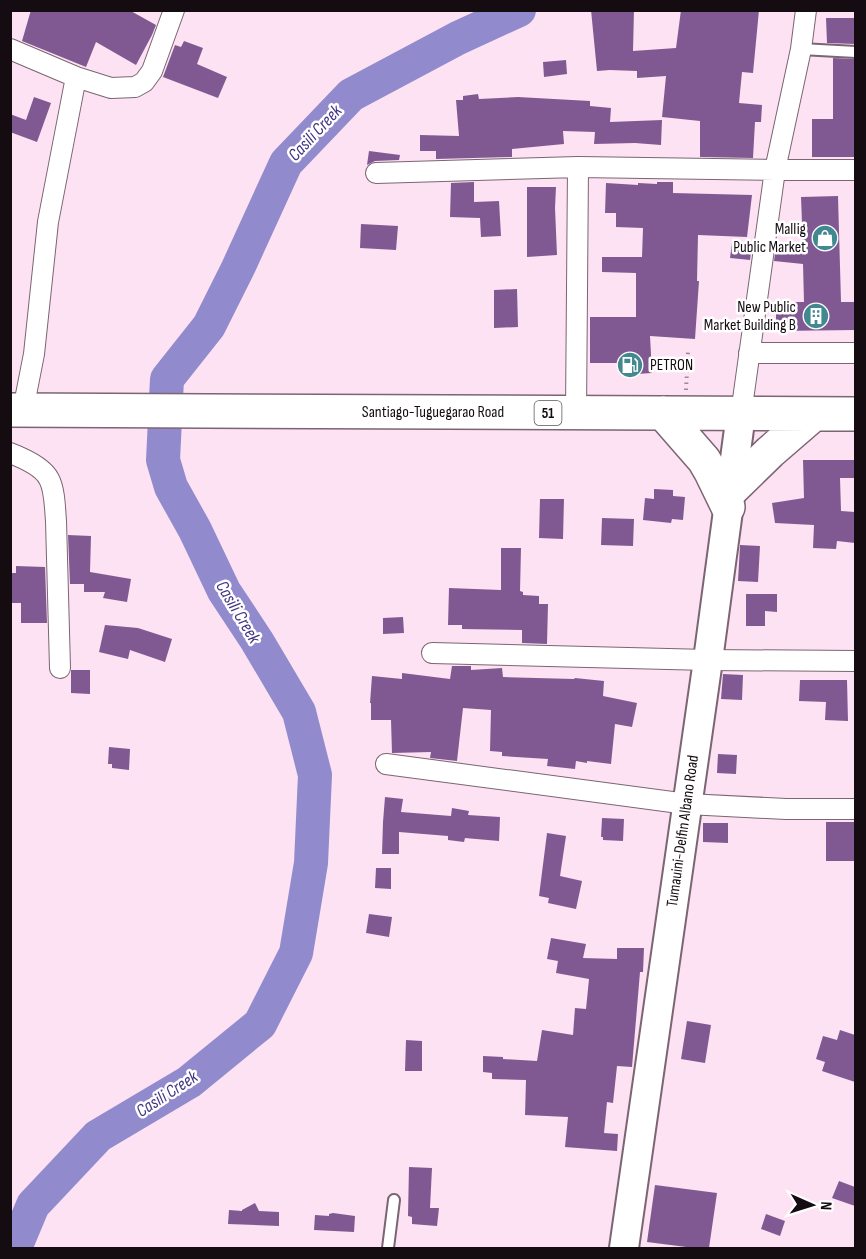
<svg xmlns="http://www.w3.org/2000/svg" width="866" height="1259" font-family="'Sofia Sans Condensed',sans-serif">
  <rect width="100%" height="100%" fill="#fce2f2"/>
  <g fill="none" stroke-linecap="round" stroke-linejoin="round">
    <!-- river -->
    <path stroke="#918acd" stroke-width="34" d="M15,1248L33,1205L98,1136L189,1082L260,1024L296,953L311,863L315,775L299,712L257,641L224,591L195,530L171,487L163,460L167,379L209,326L238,268L286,163L351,95L458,38L519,10"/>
  </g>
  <!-- building -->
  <path fill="#805992" d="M31,10H129L156,25L152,35L136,65L96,42L86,67L22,41Z
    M591,10H634L633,51L676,48L681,10H759L753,73L742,72L739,103L762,105L761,122H755L753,158L700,157V121L662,117L666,76L637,78V71L610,70L597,71Z
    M826,18H855V44L827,43Z
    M184,41L203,48L197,64L227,77L218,98L163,77L175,45L181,47Z
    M833,58L855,59V157H812V119H833Z
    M566,60L567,74L544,77L543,62Z
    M478,94L479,99L518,97L590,101V106L611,108L610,122L662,120L661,145L635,143L594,144L595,132L563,131L564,144L512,149V157L436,159V151H420V135L459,136L456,100H463V96Z
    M34,97L51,103L37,142L10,132V114L26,120Z
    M369,151L400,155L399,160L375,161L367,165Z
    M474,182V202L499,201L501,236L481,237L480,218L450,217L451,183Z
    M657,182H673V193L752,195L747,237L698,235L697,281H699L695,339L650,336L652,373L636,374L635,363H590V317H636V273L602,272V257H642L643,228L616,227V213H605L606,183L638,185V183L657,184Z
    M527,187H556L555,208L557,255L527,257Z
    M838,196L841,302H855V330L776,331V302H804L803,264L774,261L776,247L803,249L801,197Z
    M361,224L398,226L396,250L360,248Z
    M732,243L752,245L750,260L730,258Z
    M517,289L518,327L494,328V290Z
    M803,460H855V478H840L841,511L855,512V543L837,541L836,549L813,548L814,525L775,523L772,503L804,498Z
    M654,489L673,490V496L685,497L683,520L672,519L671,523L643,520L645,498L654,499Z
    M540,499H564L563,539L539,538Z
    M602,518L634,519L633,546L601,545Z
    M68,535L91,536L90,572L131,579L127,602L103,598L105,592H84V584H70Z
    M740,545L760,546L758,582L738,581Z
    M501,548H521L520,591L523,592V595L539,596V604H548L547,644L522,643V630L462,629V625H448L449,588L501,590Z
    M16,566L45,567L47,623H21V603H10V573H16Z
    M746,594H777V612L765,611V626H746Z
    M403,617L404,633L383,634V618Z
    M105,625L138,628L172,639L165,662L130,650L128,659L99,652Z
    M452,666H471V670L502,668L503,677L574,679L575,678L604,681L603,696L637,703L632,727L615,724L611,764L587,761V763L576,761L575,769L547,766L548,759L502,756V752L490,751L491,710L463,708L457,761L430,758L431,752L392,753L391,720H371V703H370L372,676L402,679V673L450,679Z
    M71,670H90V694L71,693Z
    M723,674L743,675L742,700L721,699Z
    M800,680H847L848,721L825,720L826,702L799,701Z
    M109,747L130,749L129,770L112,768V764H108Z
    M718,754L737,755L736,774L717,773Z
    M385,797L403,799L401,812L451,816L452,808L469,811L468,815L500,817L499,841L465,838L464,842L448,840V836L399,832V854H382L383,822Z
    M602,818L624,819L623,841L603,840V837H601Z
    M826,822H855V861H826Z
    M703,823H728V843L703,842Z
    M547,833L566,836L560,876L582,881L576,909L548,903L549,898L539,896Z
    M376,868H391V889L375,888Z
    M369,914L392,917L389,937L366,933Z
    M551,938L586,944L583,958L617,959V948H644L643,972H640L632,1067L617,1066L613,1103L607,1102L604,1133L618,1134L617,1151L565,1147L568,1117L525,1115L526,1080L492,1079V1073L483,1072V1056L503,1057V1059L537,1061L542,1030L573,1035L575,1008L586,1009L589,979L556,973L558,961L547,959Z
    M687,1021L711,1025L705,1063L681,1059Z
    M840,1030L855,1035V1082L822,1071L825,1062L816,1059L823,1036L837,1040Z
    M406,1040L422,1041V1071H405Z
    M409,1167L432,1168L430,1208H439L437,1226L412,1224V1217L408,1216Z
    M839,1181L855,1187V1206L832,1198Z
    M655,1185L717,1193L709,1248H694L647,1242Z
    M255,1203L259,1211L279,1212V1226L228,1224L229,1210L242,1211V1210Z
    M333,1213L355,1216L354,1232L314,1230L315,1215L329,1216V1214Z
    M766,1214L785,1221L780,1236L761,1229Z"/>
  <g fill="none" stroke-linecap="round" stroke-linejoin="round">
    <!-- service casing -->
    <g stroke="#7b6572" stroke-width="14">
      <path id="service" d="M801,49L856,52
        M388,1248L394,1200"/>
    </g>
    <!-- minor casing -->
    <g stroke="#7b6572" stroke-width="22">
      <path id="minor" d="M10,49L76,77L111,88L135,87L144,82L152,71L174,10
        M376,173L578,167L775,170H856
        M749,353H856
        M23,410L34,354L48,222L76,77
        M576,413L578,167
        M741,414L775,170L801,49L806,10
        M10,453C23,458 43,467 49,479C55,490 55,510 56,521L60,668
        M432,653L708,660L856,661
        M386,764L687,804L786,809H856"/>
    </g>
    <!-- secondary casing -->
    <g stroke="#7b6572" stroke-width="32">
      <path id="secondary" d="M624,1248L708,660L741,414"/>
    </g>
    <!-- trunk casing -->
    <g stroke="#7b6572" stroke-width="36">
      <path id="trunk" d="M10,410L856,414
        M663,413L704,460L711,472L728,507
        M730,491L770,452L814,414"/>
    </g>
    <!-- path -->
    <path stroke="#9c8a95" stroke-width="4" stroke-dasharray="1.5 4.5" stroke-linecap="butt" d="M686,390L688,352"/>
    <!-- service -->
    <use href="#service" stroke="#fff" stroke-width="10"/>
    <!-- minor -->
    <use href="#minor" stroke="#fff" stroke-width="20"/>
    <!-- secondary -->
    <use href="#secondary" stroke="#fff" stroke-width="28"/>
    <!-- trunk -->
    <use href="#trunk" stroke="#fff" stroke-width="33"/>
  </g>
  <!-- icons -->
  <defs>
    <g id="shop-disc" transform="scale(1.35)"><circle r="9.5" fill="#418891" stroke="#fff"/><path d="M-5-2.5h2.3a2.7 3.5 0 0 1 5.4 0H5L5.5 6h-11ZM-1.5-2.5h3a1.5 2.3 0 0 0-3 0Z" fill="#fff"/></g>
    <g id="building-disc" transform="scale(1.35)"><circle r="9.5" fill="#418891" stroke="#fff"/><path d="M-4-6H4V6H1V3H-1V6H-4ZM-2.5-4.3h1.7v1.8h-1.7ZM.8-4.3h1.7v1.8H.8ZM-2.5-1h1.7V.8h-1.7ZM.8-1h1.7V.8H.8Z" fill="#fff"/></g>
    <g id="fuel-disc" transform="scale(1.35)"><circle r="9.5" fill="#418891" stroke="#fff"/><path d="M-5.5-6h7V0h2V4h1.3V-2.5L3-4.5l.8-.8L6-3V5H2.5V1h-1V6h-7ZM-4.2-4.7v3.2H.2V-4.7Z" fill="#fff"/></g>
  </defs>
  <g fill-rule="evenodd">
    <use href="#shop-disc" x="825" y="238"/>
    <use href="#building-disc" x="816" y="316"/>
    <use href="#fuel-disc" x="630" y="365"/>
  </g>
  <g text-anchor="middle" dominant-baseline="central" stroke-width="5" stroke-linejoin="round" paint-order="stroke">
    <!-- shield labels -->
    <rect fill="#fff" stroke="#5a5558" stroke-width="1.5" x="534.5" y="401" width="27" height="24" rx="4.5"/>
    <g font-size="15" font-weight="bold" fill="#140c11">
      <text x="548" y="413">51</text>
    </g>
    <!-- poi labels -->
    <g font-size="16" fill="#140c11" stroke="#fff" text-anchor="end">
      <text x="806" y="229">Mallig<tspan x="806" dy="18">Public Market</tspan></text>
      <text x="796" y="307">New Public<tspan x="796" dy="18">Market Building B</tspan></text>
      <text x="650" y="365" text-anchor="start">PETRON</text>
    </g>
    <!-- street labels -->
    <g font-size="16" fill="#140c11" stroke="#fff">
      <text x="433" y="412">Santiago-Tuguegarao Road</text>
      <text transform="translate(683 831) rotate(-82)">Tumauini-Delfin Albano Road</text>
    </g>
    <!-- water labels -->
    <g font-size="18" font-style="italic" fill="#443685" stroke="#fff">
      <text transform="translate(315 133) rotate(-47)">Casili Creek</text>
      <text transform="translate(238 612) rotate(59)">Casili Creek</text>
      <text transform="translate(167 1094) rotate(-33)">Casili Creek</text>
    </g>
  </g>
  <!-- border -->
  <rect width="866" height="1259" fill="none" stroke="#140c11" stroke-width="24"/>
  <!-- north arrow -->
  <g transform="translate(812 1205) rotate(93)" stroke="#ffffff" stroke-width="4.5" paint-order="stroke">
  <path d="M0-4.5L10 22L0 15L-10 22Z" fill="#140c11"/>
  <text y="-9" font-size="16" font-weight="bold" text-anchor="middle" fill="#140c11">N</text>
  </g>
</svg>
